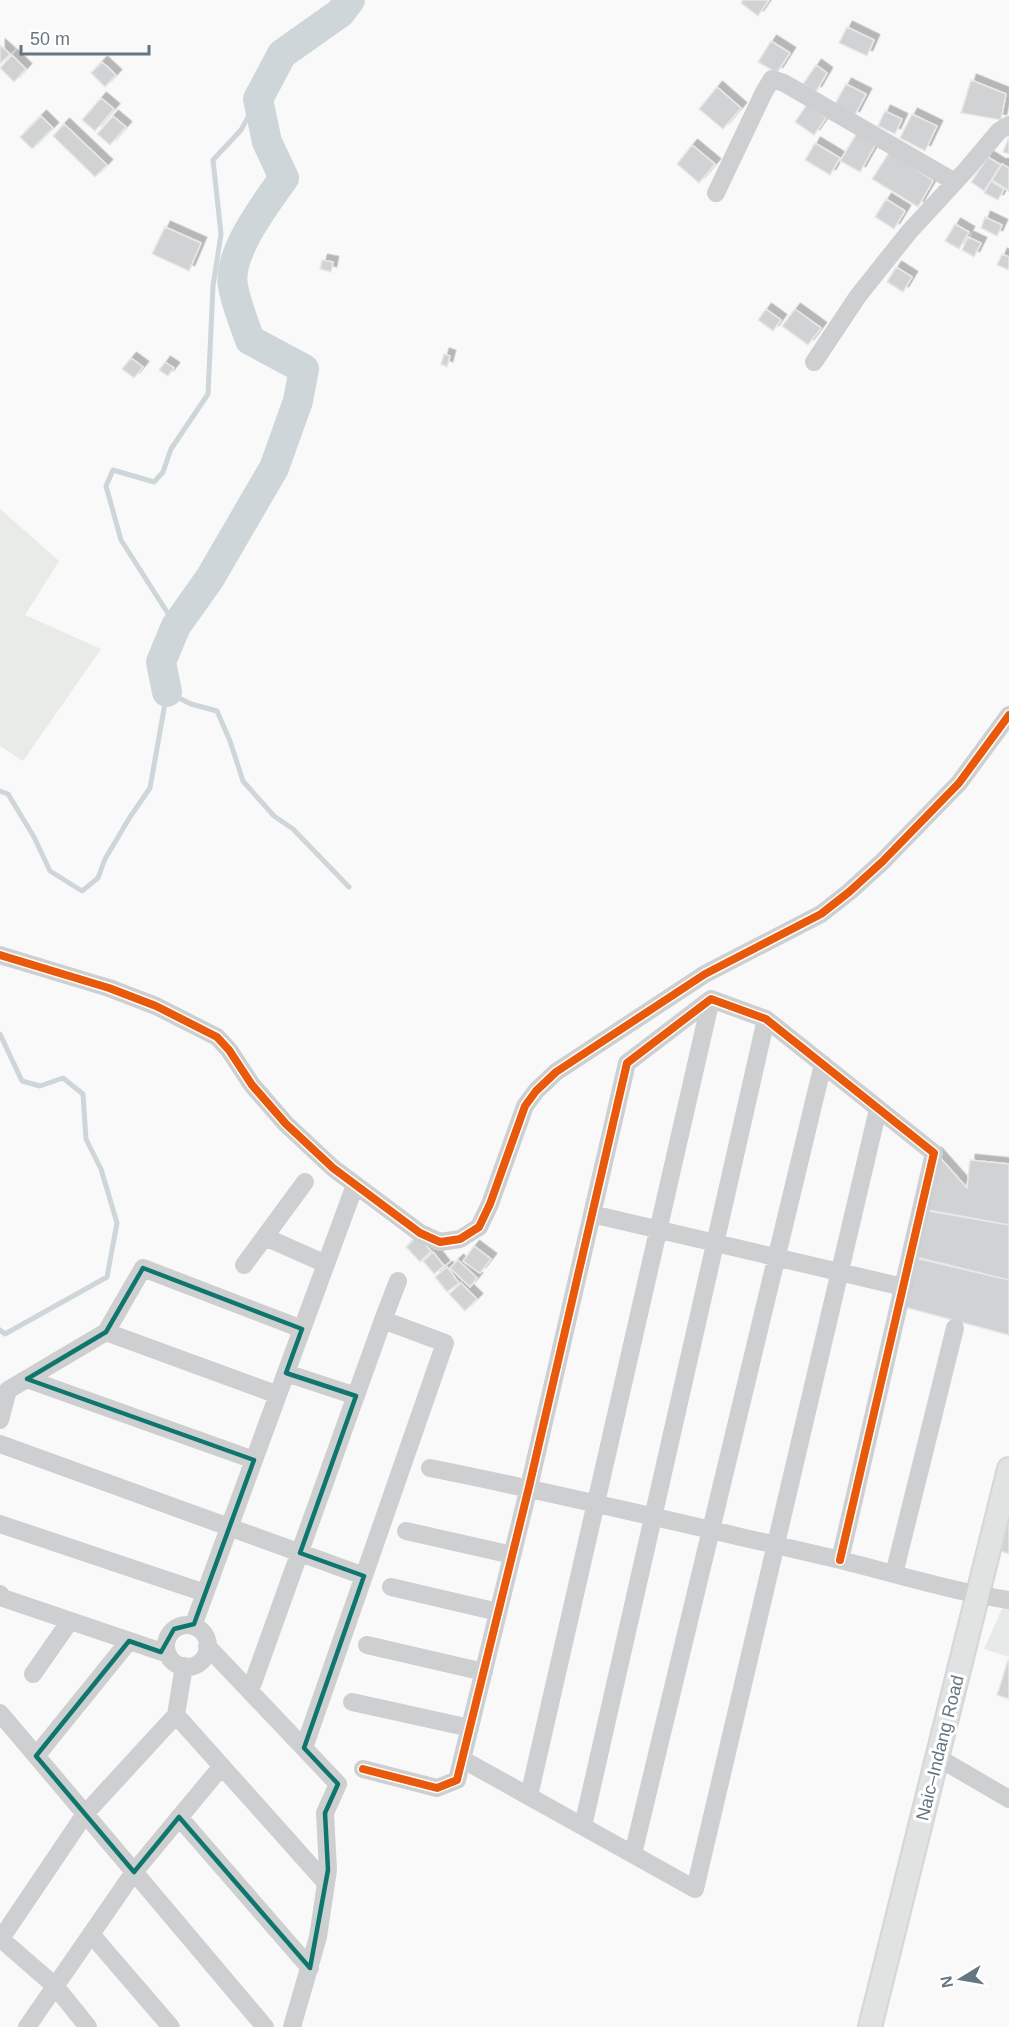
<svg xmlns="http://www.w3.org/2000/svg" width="1009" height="2027" font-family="Arial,sans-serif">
  <defs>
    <filter id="shadow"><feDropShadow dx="5.5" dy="-5.5" stdDeviation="0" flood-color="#0004"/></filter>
  </defs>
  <rect width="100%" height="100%" fill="#f9f9f9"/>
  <!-- built -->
  <path fill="#e8e9e9" d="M1009,1593V1657L984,1649Z"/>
  <!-- green -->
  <path fill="#e8ebe6" d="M0,509L59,561L25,615L101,649L23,761L0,746Z"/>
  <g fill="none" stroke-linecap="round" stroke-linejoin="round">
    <!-- stream -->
    <path stroke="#ced6d9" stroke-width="5" d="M176,626L121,540L106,486L113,470L154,482L163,472L171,449L208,394L213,286L221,234L213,160L241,130L258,99
      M0,791L8,794L34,837L50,871L82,891L98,878L105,859L130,817L150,788L167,692L191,704L217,711L230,741L243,781L274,816L293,829L349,887
      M0,1034L22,1081L40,1086L63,1078L83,1094L86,1139L101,1169L117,1223L107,1277L5,1334L0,1330"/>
    <!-- river -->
    <path stroke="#ced6d9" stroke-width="30" d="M167,692L161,662L176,626L210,578L274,468L298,401L304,369L250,340C244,323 236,304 233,286C227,254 266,203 284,178L267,142L258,99L282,54L340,13L350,0"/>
  </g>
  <!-- building -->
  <path fill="#d0d2d3" stroke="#e8e8e8" stroke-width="1.5" filter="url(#shadow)" d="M743,0H769L758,16L741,3Z
    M847,27L874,40L867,56L839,43Z
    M771,41L790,53L777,73L758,62Z
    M0,45L10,54L0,64Z
    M12,55L26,69L14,82L0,68Z
    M102,62L116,75L105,87L91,73Z
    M816,65L827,73L816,92L803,84Z
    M971,80L1006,94L1001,120L961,113Z
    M846,84L866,94L854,117L834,106Z
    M717,87L741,108L723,129L699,109Z
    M101,98L114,109L95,131L82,120Z
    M807,104L826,118L814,135L795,122Z
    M885,111L902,119L895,134L878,126Z
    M912,114L937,126L925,151L900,138Z
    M41,116L53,128L32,149L20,137Z
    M113,116L126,127L110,145L97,134Z
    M64,124L107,165L95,177L53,136Z
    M858,131L877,142L860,172L840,161Z
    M1009,137V154L1003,152Z
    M815,143L840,158L830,175L805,160Z
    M692,145L715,164L699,183L677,164Z
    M890,151L933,181L918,207L872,179Z
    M988,157L1001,165L984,191L971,182Z
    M1002,164L1009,168V191L992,180Z
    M991,181L1004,189L998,200L984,193Z
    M886,199L905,211L894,229L875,217Z
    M985,217L1002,225L997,236L981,228Z
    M955,224L969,232L959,249L945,241Z
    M165,227L201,243L189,271L152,254Z
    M968,237L981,243L974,257L962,250Z
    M1002,254L1009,257V270L997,265Z
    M322,260L333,262L331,272L320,269Z
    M896,267L912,277L903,292L887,282Z
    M766,309L781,320L773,331L758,320Z
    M795,309L821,328L808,345L782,326Z
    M444,354L450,356L447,367L441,364Z
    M131,358L143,367L134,378L122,369Z
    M165,362L174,368L168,376L159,370Z
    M936,1153L967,1188L970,1160L1009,1164V1225L923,1209Z
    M923,1210L1009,1225V1280L912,1256Z
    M417,1236L431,1251L420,1262L406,1247Z
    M474,1246L491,1259L480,1273L463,1261Z
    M433,1252L444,1266L434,1274L423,1261Z
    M911,1257L1009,1280V1335L900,1306Z
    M458,1260L477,1278L470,1287L450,1268Z
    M447,1267L459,1283L447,1292L435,1277Z
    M461,1283L477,1299L465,1311L449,1294Z
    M1009,1518V1554L998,1550Z
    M1008,1660H1009V1699L997,1695Z"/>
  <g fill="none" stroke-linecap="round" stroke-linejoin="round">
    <!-- major casing -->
    <g stroke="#d5d6d7" stroke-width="26">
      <path id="major" d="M870,2027L1009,1469"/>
    </g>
    <!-- minor -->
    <path stroke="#cecfd0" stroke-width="18" d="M716,193L764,92L772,79L784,83L955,182
      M814,362L858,296L909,232L966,170L999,131L1009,125
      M0,955L109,988L156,1006L217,1037L229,1050L252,1085L286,1124L333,1168L420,1233L440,1242L460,1239L479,1227L490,1204L525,1106L536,1091L556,1072L705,974L821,914L849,892L882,862L959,783L1009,715
      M592,1214L903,1287
      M265,1237L326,1264
      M244,1265L305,1182
      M383,1320L398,1281
      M106,1332L278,1395
      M286,1373L356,1396
      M27,1379L254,1460
      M0,1420L8,1390L106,1332L143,1268L302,1329
      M0,1444L364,1576
      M430,1468C566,1495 701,1528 836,1559C893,1573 950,1591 1009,1600
      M0,1524L205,1593
      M406,1531L512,1555
      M894,1574L955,1328
      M391,1587L498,1612
      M0,1594L3,1598L168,1654
      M166 1646a21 21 0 1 1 42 0a21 21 0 1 1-42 0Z
      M193,1626L355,1185
      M367,1645L484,1672
      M207,1646L338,1784L325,1813L328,1870L318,1937L292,2027
      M33,1674L70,1621
      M250,1691L383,1320L445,1343L304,1748
      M352,1702L470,1728
      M0,1713L265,2027
      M176,1715L326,1883
      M36,1756L129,1641
      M937,1757L1009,1799
      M462,1759L695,1889L878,1109
      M363,1769L437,1788L457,1780L529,1487L627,1063L711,999L766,1019L934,1153L840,1560
      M529,1796L711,999
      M179,1817L310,1968
      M583,1826L766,1019
      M633,1854L823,1064
      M91,1934L171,2027
      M1,1939L55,1986L88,2027
      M0,1940L85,1814L176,1715L184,1666
      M27,2027L134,1872L222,1766"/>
    <!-- major -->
    <use href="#major" stroke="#e1e2e2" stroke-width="22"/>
    <!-- cycleway casing -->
    <g stroke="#fff" stroke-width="11">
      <path id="cycleway" d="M0,955L109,988L156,1006L217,1037L229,1050L252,1085L286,1124L333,1168L420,1233L440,1242L460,1239L479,1227L490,1204L525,1106L536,1091L556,1072L705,974L821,914L849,892L882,862L959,783L1009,715
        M363,1769L437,1788L457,1780L529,1487L627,1063L711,999L766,1019L934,1153L840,1560"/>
    </g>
    <!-- cycleway -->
    <use href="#cycleway" stroke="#e8590c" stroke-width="8"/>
  </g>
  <!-- marked area -->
  <path fill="none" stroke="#0f766e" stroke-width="4.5" stroke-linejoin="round" d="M143,1268L302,1329L286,1373L356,1396L300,1553L364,1576L304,1748L338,1784L325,1813L328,1870L310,1968L179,1817L134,1872L36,1756L129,1641L161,1652L174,1629L194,1624L254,1460L27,1379L106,1332Z"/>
  <g text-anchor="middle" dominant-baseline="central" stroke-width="6" stroke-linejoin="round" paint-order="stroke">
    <!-- street labels -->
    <g font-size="18" fill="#657683" stroke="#fff">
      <text transform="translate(940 1748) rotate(-76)">Naic–Indang Road</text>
    </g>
  </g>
  <!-- north arrow -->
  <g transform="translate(961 1979) rotate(259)" stroke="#ffffff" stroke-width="4.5" paint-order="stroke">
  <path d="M0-4.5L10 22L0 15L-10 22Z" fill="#657683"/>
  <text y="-9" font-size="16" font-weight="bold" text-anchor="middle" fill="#657683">N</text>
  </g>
  <!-- scale -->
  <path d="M21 45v9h128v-9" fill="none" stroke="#657683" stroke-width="3"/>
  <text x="30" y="45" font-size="18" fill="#657683" stroke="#ffffff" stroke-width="4.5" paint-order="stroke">50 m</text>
</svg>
